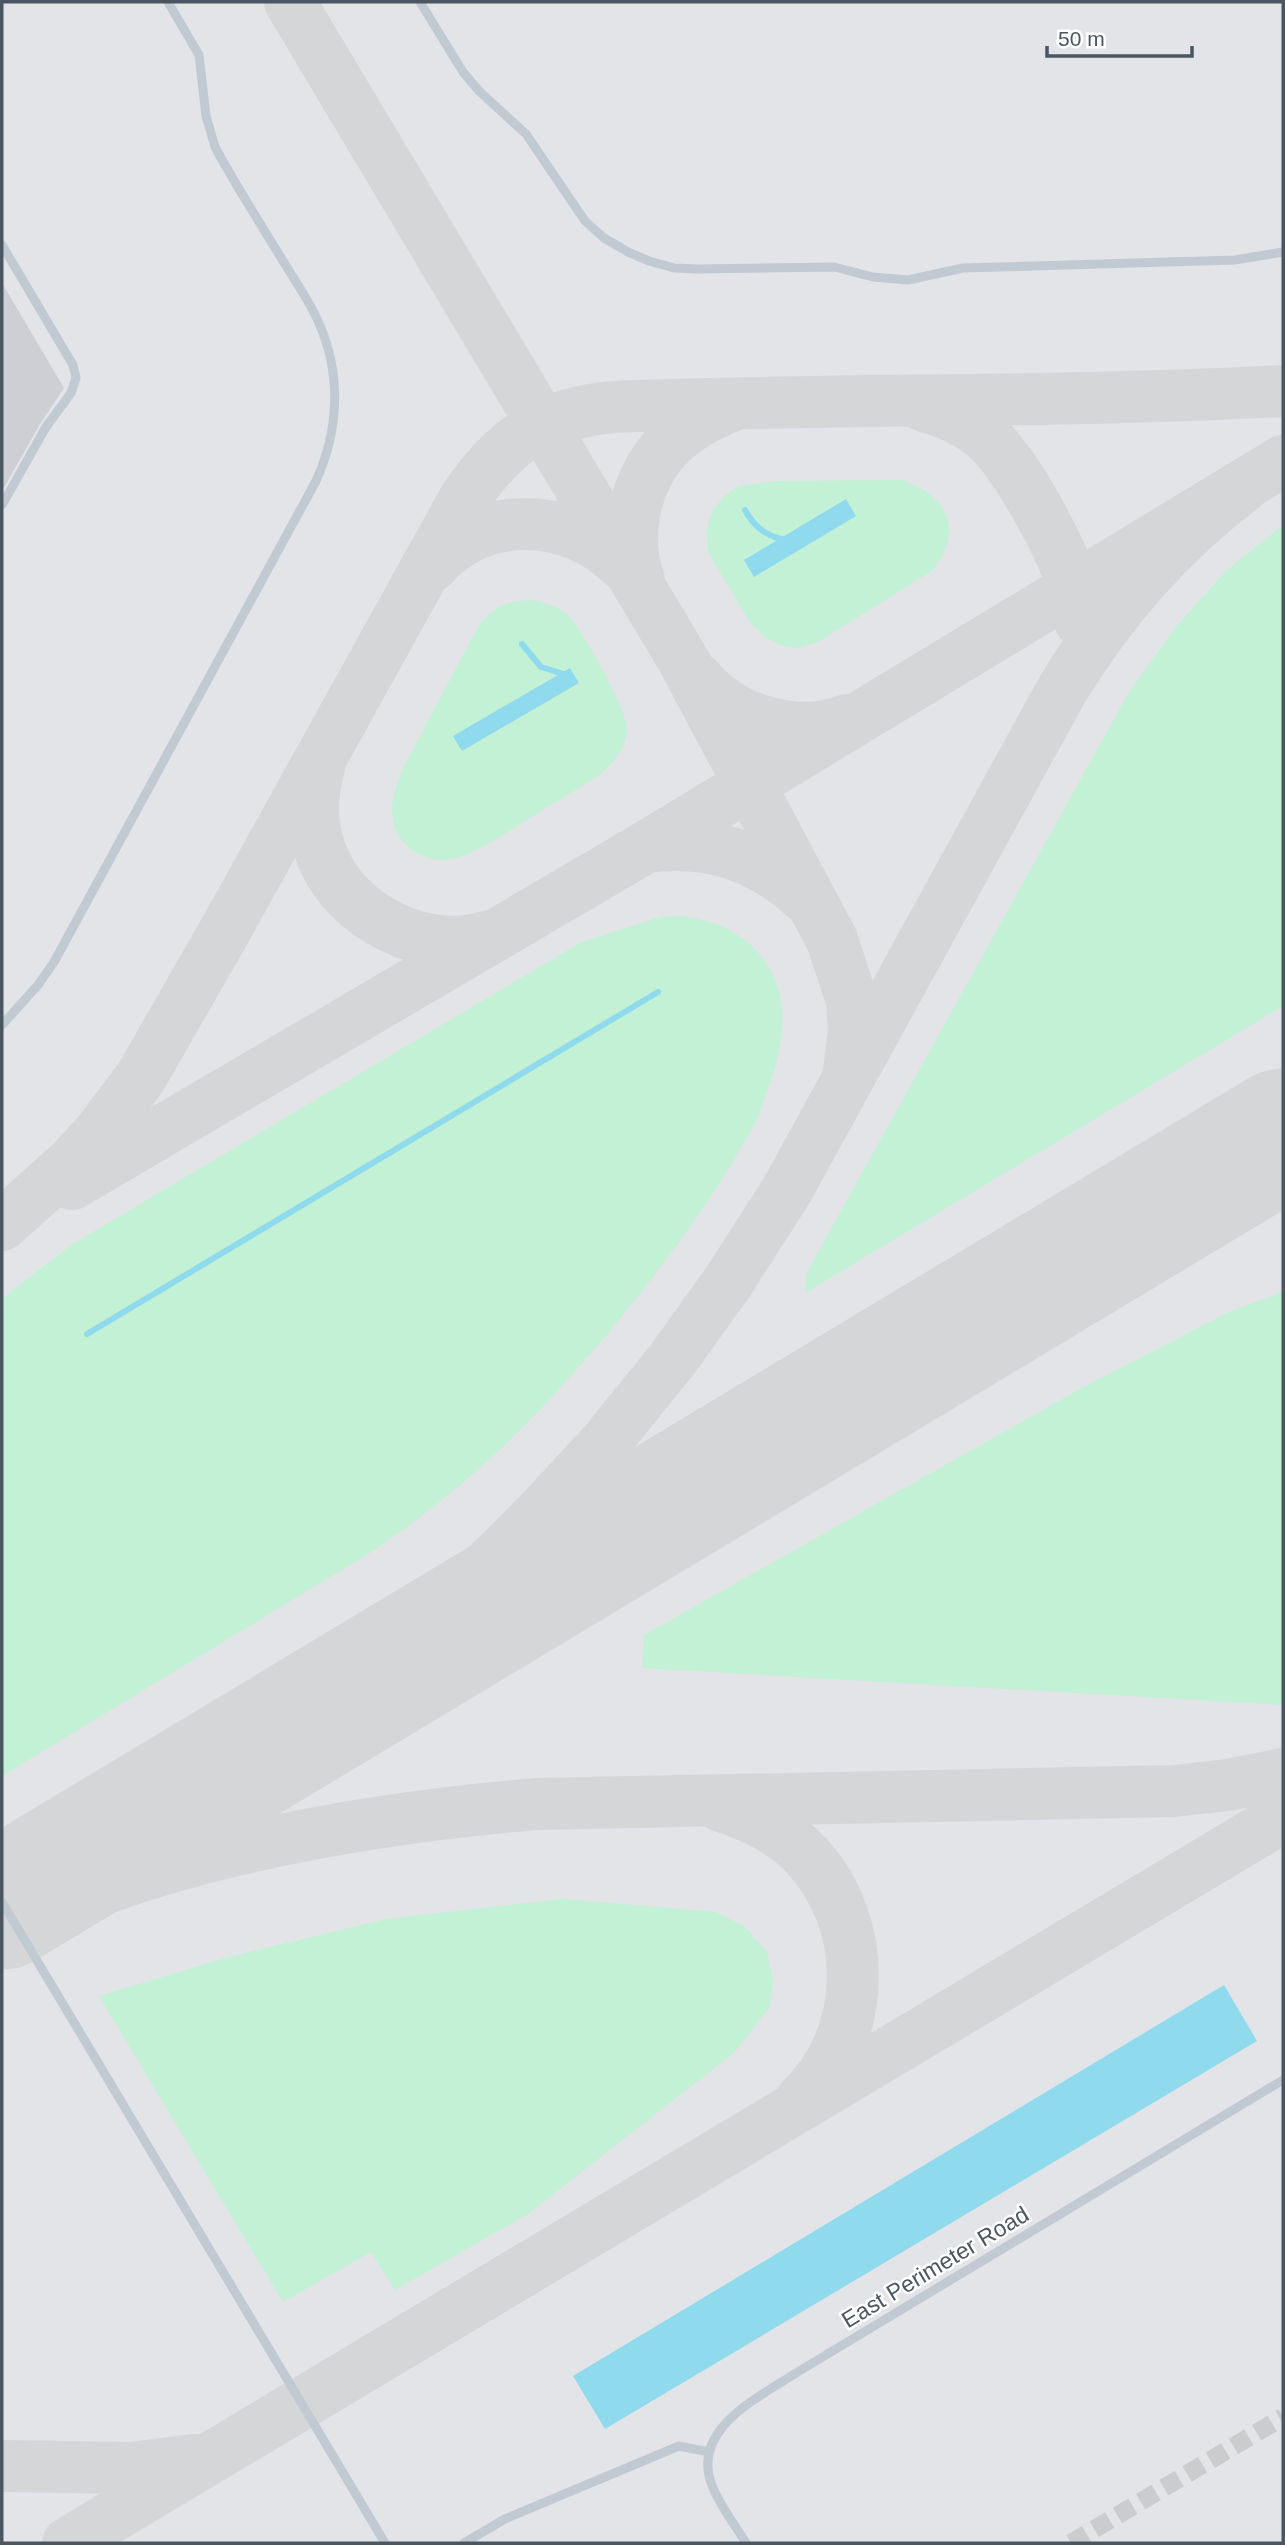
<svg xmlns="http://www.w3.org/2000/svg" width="1285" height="2545" font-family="Helvetica,sans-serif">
  <rect width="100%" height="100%" fill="#f5f3f3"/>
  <!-- airport -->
  <path fill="#e2e4e7" d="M2,2H1283V2543H2Z"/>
  <!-- green -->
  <path fill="#c3f1d5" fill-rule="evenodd" d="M902,480C948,496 964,529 933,570L818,642L796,648L780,645L764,637L750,622L708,552L707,530L711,514L723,497L738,486L777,481Z
    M1283,525V1006L805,1293L806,1274L1128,694L1175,628L1226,571Z
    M531,600C545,603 560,607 570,617C583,631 626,709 627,727C628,745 614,762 602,773C577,790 550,805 525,821C500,836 473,857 444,860C430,861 410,852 402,840C385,818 393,794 402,770L479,625C496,606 505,601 531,600ZM570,668L579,683L462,751L454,736Z
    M680,916C718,920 752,936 771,971C795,1016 776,1069 759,1114C756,1124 749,1133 744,1142C729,1169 714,1193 696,1218C636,1303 569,1385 493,1456C454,1492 412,1525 368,1554L2,1776V1299L71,1245L580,943L660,917Z
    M1283,1292V1705L642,1668L644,1635L1082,1388L1231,1311Z
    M562,1899L716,1912L744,1926L767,1952L773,1979L770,2006L735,2052L528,2214L395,2290L371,2252L283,2302L99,1996L236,1955L387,1919Z"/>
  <!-- water -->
  <path fill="#90daee" d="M846,499L856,516L754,577L744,560Z
    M570,668L579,683L462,751L453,736Z
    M1224,1985L1257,2041L605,2429L573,2376Z"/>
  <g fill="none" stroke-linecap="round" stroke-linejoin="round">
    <!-- stream -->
    <path stroke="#90daee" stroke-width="6" d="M745,510C755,528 767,537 787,540
      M522,644L541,667L567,675
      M87,1334L658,992"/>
    <!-- taxiway -->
    <path stroke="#d5d6d8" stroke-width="52" d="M290,2L685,663L832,940L852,1001L854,1030L849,1071
      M924,406C947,412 968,421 986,437C1017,464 1065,554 1076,595C1079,603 1079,612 1080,621
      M431,567C480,509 568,512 621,563
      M639,580C630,555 630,531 636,505C649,452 684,424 734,405
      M698,679C732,721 797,739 847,720
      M319,768C298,842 335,906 405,933C433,943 461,945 490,936
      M646,847C708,839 759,855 806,898
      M72,1184L646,847L1283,461
      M2,1225L71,1163L98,1134L141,1077L227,927L465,498C504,441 543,413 614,407C837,398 1060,403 1283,391
      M245,1758L408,1636L468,1585L544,1509L604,1444L672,1360L728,1282L787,1190L1062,690C1110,611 1169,543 1243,487
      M719,1805C752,1816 783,1830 807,1856C869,1924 869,2034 802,2099
      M2,1925C64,1903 126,1879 189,1862C303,1831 419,1814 537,1804L1174,1791L1228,1785L1283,1774
      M2,2466L131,2468L194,2460
      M68,2543L1283,1817"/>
    <!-- runway -->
    <path stroke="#d5d6d8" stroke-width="131" d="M2,1904L1283,1134"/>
  </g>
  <!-- building -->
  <path fill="#cdcfd5" d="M2,283L64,388L40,424L2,491Z"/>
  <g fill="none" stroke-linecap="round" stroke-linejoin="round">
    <!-- minor-tunnel -->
    <path stroke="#caccce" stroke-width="18" stroke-dasharray="18 9" stroke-linecap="butt" d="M1071,2543L1283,2417"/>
    <!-- service -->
    <path stroke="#c1cad2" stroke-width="9" d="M420,2L463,72L479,91L526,134L585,221L604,238L628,252L649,261L674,268L697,269L834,267L873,277L908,280L963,268L1235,260L1283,252
      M2,245L73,365L76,378L71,393L46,427L2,505
      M2,1025L38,985L54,962L316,481C339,430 342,374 318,321C309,300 295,281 283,261C260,223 236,186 215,147L206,116L199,55L168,2
      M2,1902L385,2543
      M464,2543L505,2519L679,2446L709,2452
      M746,2543C735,2525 721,2507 713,2488C688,2430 758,2398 796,2373L1283,2080"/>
  </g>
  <g text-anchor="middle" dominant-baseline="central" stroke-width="5" stroke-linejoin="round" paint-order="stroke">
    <!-- street labels -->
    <g font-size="23" fill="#4a5661" stroke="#fff">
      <text transform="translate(935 2267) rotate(-31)">East Perimeter Road</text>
    </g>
  </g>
  <!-- border -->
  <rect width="1285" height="2545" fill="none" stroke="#4a5661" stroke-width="7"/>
  <!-- scale -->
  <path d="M1047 46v10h145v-10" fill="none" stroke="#4a5661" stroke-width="3.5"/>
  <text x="1058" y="46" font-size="21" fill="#4a5661" stroke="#ffffff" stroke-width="5" paint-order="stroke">50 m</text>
</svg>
